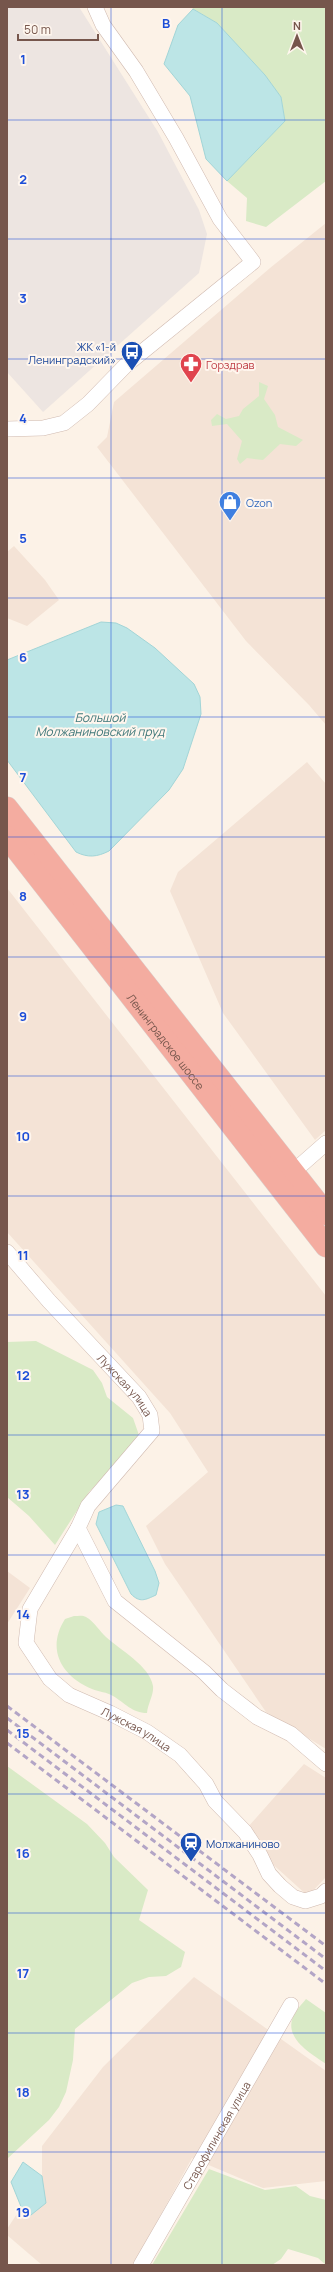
<svg xmlns="http://www.w3.org/2000/svg" width="333" height="2272" font-family="Manrope,sans-serif">
  <rect width="100%" height="100%" fill="#fcf2e7"/>
  <!-- residential -->
  <path fill="#f4e3d6" d="M326,223V725L309,705L246,641L97,447L107,437L114,402L270,268Z
    M14,546L45,580L59,600L27,626L7,618V552Z
    M307,762L326,784V1130L315,1140L223,1013L170,891L178,872Z
    M7,888L326,1296V1749L266,1712L165,1564L146,1526L208,1472L170,1413L7,1232Z
    M7,1571L30,1588L7,1624Z
    M304,1764L326,1778V1877L308,1896L258,1851L247,1828Z
    M194,1977L326,2071V2181L263,2188L192,2158L133,2265H42L7,2235V2229L42,2176V2146L103,2067Z"/>
  <!-- industrial -->
  <path fill="#ede5e1" d="M7,7H79L158,132L199,210L207,234L199,273L43,412L7,372Z"/>
  <!-- green -->
  <path fill="#d9eac6" d="M190,7H326V181L266,227L246,221L247,198L227,181L285,121L281,97L265,75L217,23Z
    M259,382L268,386L264,399L275,415L278,427L303,440L296,446L280,444L263,460L247,458L240,464L237,459L242,441L227,424L212,426L211,420L217,414L226,419L239,416L243,409L259,396Z
    M36,1341L93,1370L102,1383L107,1397L133,1418L140,1438L89,1492L55,1545L29,1516L7,1497V1342Z
    M74,1616C78,1616 83,1615 86,1617C95,1622 99,1631 106,1637C119,1649 150,1666 153,1686C154,1695 148,1703 147,1713C132,1713 125,1703 113,1696C107,1692 99,1692 92,1689C61,1676 46,1649 65,1619Z
    M7,1766L87,1824L105,1843L114,1857L148,1890L139,1920L185,1952L181,1967L166,1976L149,1977L132,1983L75,2029L73,2060L66,2092L59,2107L49,2120L7,2159Z
    M306,1999L326,2013V2064C312,2054 284,2039 293,2017C296,2010 302,2004 306,1999Z
    M209,2169L265,2190L296,2186L310,2196L326,2200V2265L318,2258L288,2249L281,2259L272,2265H152Z"/>
  <!-- water -->
  <path fill="#bce5e6" stroke="#a2d5d7" d="M193,9L217,23L265,75L281,97L285,121L227,181L206,159L190,96L164,64L178,25Z
    M101,622L116,623L127,628L155,648L194,684L200,697L201,714L183,769L169,790L109,851C97,857 88,858 76,852L7,760V660Z
    M116,1505L123,1506L155,1571L159,1583L156,1595C145,1600 140,1603 131,1594L96,1524L99,1512Z
    M23,2162L42,2176L46,2203L26,2219L11,2182Z"/>
  <g fill="none" stroke-linecap="round" stroke-linejoin="round">
    <!-- minor casing -->
    <g stroke="#d0bab0" stroke-width="16">
      <g id="minor">
        <path d="M7,429L43,428L64,423L88,404L126,365L253,262L220,219L176,138L136,71L103,25L95,7"/>
        <path d="M293,1172L326,1143"/>
        <path id="s1" d="M7,1252L49,1301L139,1397L150,1415L152,1431L88,1506L78,1528L115,1601L204,1672L222,1690L257,1717L291,1734L326,1764"/>
        <path id="s2" d="M78,1528L30,1609L26,1643L50,1679L69,1695L110,1713L147,1732L180,1755L206,1784L215,1801L245,1832L260,1855L269,1874L280,1886L293,1897L305,1901L321,1896L326,1891"/>
        <path id="s3" d="M141,2265L291,2005"/>
      </g>
    </g>
    <!-- highway casing -->
    <g stroke="#d9d0cd" stroke-width="23">
      <g id="highway">
        <path d="M7,808L326,1214"/>
        <path id="s4" d="M7,837L326,1246"/>
      </g>
    </g>
    <!-- minor -->
    <use href="#minor" stroke="#fff" stroke-width="15"/>
    <!-- highway -->
    <use href="#highway" stroke="#f4aca0" stroke-width="22"/>
    <!-- rail -->
    <path stroke="#b3a5c6" stroke-width="3" stroke-dasharray="6 4" stroke-linecap="butt" d="M7,1706L326,1946
      M7,1718L326,1959
      M7,1730L326,1971
      M7,1743L326,1984"/>
  </g>
  <!-- grid -->
  <path fill="none" stroke="#1d4ed8" stroke-width="1" stroke-opacity="0.55" d="M111,7V2265M222,7V2265M7,120H326M7,239H326M7,359H326M7,478H326M7,598H326M7,717H326M7,837H326M7,957H326M7,1076H326M7,1196H326M7,1315H326M7,1435H326M7,1555H326M7,1674H326M7,1794H326M7,1913H326M7,2033H326M7,2152H326"/>
  <!-- icons -->
  <defs>
    <g id="bus-pin" transform="scale(1.15)"><path d="M0 17L-7.5 6A9.5 9.5 0 1 1 7.5 6Z" fill="#1a4fb4" stroke="#fff6ee"/><path d="M-5-6H5V4H4V6H2V4H-2V6H-4V4H-5ZM-3.5-4V0h7V-4ZM-3.5 1.2v1.5H-2V1.2ZM2 1.2v1.5H3.5V1.2Z" fill="#fff"/></g>
    <g id="pharmacy-pin" transform="scale(1.15)"><path d="M0 17L-7.5 6A9.5 9.5 0 1 1 7.5 6Z" fill="#e0444e" stroke="#fff6ee"/><path d="M-2-6h4v4h4v4h-4v4h-4v-4h-4v-4h4Z" fill="#fff"/></g>
    <g id="shop-pin" transform="scale(1.15)"><path d="M0 17L-7.5 6A9.5 9.5 0 1 1 7.5 6Z" fill="#3f7fe0" stroke="#fff6ee"/><path d="M-5-2.5h2.3a2.7 3.5 0 0 1 5.4 0H5L5.5 6h-11ZM-1.5-2.5h3a1.5 2.3 0 0 0-3 0Z" fill="#fff"/></g>
    <g id="station-pin" transform="scale(1.15)"><path d="M0 17L-7.5 6A9.5 9.5 0 1 1 7.5 6Z" fill="#1a4fb4" stroke="#fff6ee"/><path d="M-3-6H3Q5-6 5-4V2Q5 4 3 4L4.5 6H3L1.5 4h-3L-3 6H-4.5L-3 4Q-5 4-5 2V-4Q-5-6-3-6ZM-3.5-4v3h7v-3ZM-3.5 1v1.5H-2V1ZM2 1v1.5H3.5V1Z" fill="#fff"/></g>
  </defs>
  <g fill-rule="evenodd">
    <use href="#bus-pin" x="132" y="352"/>
    <use href="#pharmacy-pin" x="191" y="364"/>
    <use href="#shop-pin" x="230" y="502"/>
    <use href="#station-pin" x="191" y="1843"/>
  </g>
  <g text-anchor="middle" dominant-baseline="central" stroke-width="4" stroke-linejoin="round" paint-order="stroke">
    <!-- transit labels -->
    <g font-size="11" fill="#164399" stroke="#fff6ee" text-anchor="end">
      <text x="116" y="346">ЖК «1-й<tspan x="116" dy="13">Ленинградский»</tspan></text>
      <text x="206" y="1843" text-anchor="start">Молжаниново</text>
    </g>
    <!-- health labels -->
    <g font-size="11" fill="#be3a42" stroke="#fff6ee" text-anchor="start">
      <text x="206" y="364">Горздрав</text>
    </g>
    <!-- shop labels -->
    <g font-size="11" fill="#366cbe" stroke="#fff6ee" text-anchor="start">
      <text x="246" y="502">Ozon</text>
    </g>
    <!-- street labels -->
    <g font-size="11" fill="#76564c" stroke="#fff6ee">
      <text stroke="none"><textPath href="#s4" startOffset="259">Ленинградское шоссе</textPath></text>
      <text stroke="none"><textPath href="#s1" startOffset="178">Лужская улица</textPath></text>
      <text stroke="none"><textPath href="#s2" startOffset="272">Лужская улица</textPath></text>
      <text stroke="none"><textPath href="#s3" startOffset="150">Старофилинская улица</textPath></text>
    </g>
    <!-- water labels -->
    <g font-size="12" font-style="italic" fill="#40787a" stroke="#fff6ee">
      <text x="100" y="717">Большой<tspan x="100" dy="14">Молжаниновский пруд</tspan></text>
    </g>
  </g>
  <g font-size="13" text-anchor="middle" font-weight="bold" fill="#1d4ed8" stroke="#fff6ee" stroke-width="4" stroke-linejoin="round" paint-order="stroke">
    <text x="166" y="28">B</text>
    <text x="23" y="64">1</text>
    <text x="23" y="184">2</text>
    <text x="23" y="303">3</text>
    <text x="23" y="423">4</text>
    <text x="23" y="543">5</text>
    <text x="23" y="662">6</text>
    <text x="23" y="782">7</text>
    <text x="23" y="901">8</text>
    <text x="23" y="1021">9</text>
    <text x="23" y="1141">10</text>
    <text x="23" y="1260">11</text>
    <text x="23" y="1380">12</text>
    <text x="23" y="1499">13</text>
    <text x="23" y="1619">14</text>
    <text x="23" y="1738">15</text>
    <text x="23" y="1858">16</text>
    <text x="23" y="1978">17</text>
    <text x="23" y="2097">18</text>
    <text x="23" y="2217">19</text>
  </g>
  <!-- border -->
  <rect width="333" height="2272" fill="none" stroke="#76564c" stroke-width="16"/>
  <!-- north arrow -->
  <g transform="translate(297 36)" stroke="#fff6ee" stroke-width="3" paint-order="stroke">
  <path d="M0-3L7 15L0 10L-7 15Z" fill="#76564c"/>
  <text y="-6" font-size="11" font-weight="bold" text-anchor="middle" fill="#76564c">N</text>
  </g>
  <!-- scale -->
  <path d="M18 34v6h80v-6" fill="none" stroke="#76564c" stroke-width="2"/>
  <text x="24" y="34" font-size="12" fill="#76564c" stroke="#fff6ee" stroke-width="3" paint-order="stroke">50 m</text>
</svg>
